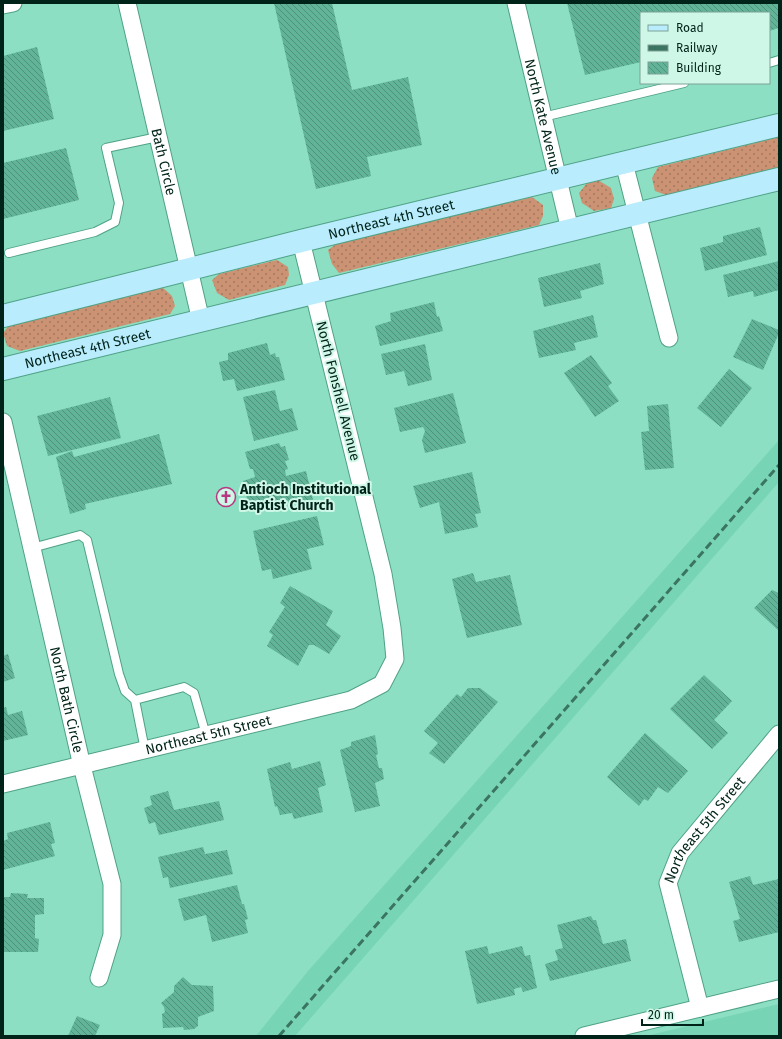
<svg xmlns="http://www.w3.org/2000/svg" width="782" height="1039" font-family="'Fira Sans',sans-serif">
  <defs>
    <pattern id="grass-dots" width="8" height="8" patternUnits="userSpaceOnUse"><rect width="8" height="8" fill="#cb9374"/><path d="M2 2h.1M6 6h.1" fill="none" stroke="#a2785e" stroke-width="1.8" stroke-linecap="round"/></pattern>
    <pattern id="building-back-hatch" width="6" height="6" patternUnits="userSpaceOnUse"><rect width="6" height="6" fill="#61b498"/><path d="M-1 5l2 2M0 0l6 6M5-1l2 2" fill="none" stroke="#4e927b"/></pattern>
  </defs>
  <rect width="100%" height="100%" fill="#8cdfc2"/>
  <!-- built -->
  <path fill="#77d5b5" d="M779,440V482L295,1036H256L308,971Z
    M779,1004V1036H646Z"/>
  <!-- grass -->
  <path fill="url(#grass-dots)" d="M779,137V167L666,195L655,191L652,178L658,167Z
    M598,180L611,188L614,199L611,208L594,211L582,203L579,193L587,183Z
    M532,197L543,205V216L539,225L339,273L332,264L328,250L336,244Z
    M277,260L288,267L289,275L285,285L229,300L217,293L212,280L219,274Z
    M161,286L172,296L175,306L170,314L20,351L7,346L3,333L10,324Z"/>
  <!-- building -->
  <path fill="url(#building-back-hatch)" d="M274,3H332L352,90L408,77L422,145L367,157L371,176L316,189Z
    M567,3H779V28L769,31V13H641V62L585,75Z
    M37,47L54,119L3,131V56Z
    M66,148L79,200L3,219V163Z
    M760,227L767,255L705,271L700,248L723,242V236Z
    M779,261V290L754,297L753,291L728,297L723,275Z
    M600,263L604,284L580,291L582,298L544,307L538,278Z
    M434,302L437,317L439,316L443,331L380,346L375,326L391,321L390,313Z
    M593,315L598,337L574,343L576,350L539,358L533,331Z
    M752,319L779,330V333L763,370L733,357Z
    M267,343L270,355L275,353L276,357H279L285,380L237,391L234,379L223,381L219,362L228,360V353Z
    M425,344L432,380L408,386L404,371L386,375L381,354Z
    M591,355L612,383L608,386L619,401L595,417L564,373Z
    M729,369L752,388L721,427L697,408Z
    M275,390L280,411L292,408L298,430L254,441L243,397Z
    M453,393L466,443L425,453L422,440L425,431L423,427L400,432L394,408Z
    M110,397L121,438L48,456L37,416Z
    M668,404L674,468L645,470L641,432L649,431L647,406Z
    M159,434L172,484L85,504L86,509L70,514L56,457L72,451L74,457Z
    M279,443L281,447L285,446L289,460L285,461L288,469L285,470L286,476L306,471L313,500L289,505L288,501L250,512L243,481L255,477L253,469H250L245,452Z
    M472,472L481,513L475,514L478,527L445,534L439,502L420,508L413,486Z
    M317,516L324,545L307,549L312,569L273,579L271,569L262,571L253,531Z
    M473,573L476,582L510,575L522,625L467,638L452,579Z
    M290,586L333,611L326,625L341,636L329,654L314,645H309L298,666L267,646L273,635L269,632L285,607L280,603Z
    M772,590L779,593V631L754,608Z
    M8,654L15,678L3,682V656Z
    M704,675L732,701L714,720L728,733L712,749L670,709Z
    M468,688H480L498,702L444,764L429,753L438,743L424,731L457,694L461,697Z
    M6,707L8,715L22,711L28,735L3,741V708Z
    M645,733L688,771L668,793L658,787L648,801L644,799L639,806L607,777Z
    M375,735L378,754L376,755L379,768H382L384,779L375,783L380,806L355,812L340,750L351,746V742Z
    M320,761L326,785L318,788L323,812L294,819L292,813L280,815L277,806L275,807L267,769L290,762L292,769Z
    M168,791L174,810L219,801L224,820L159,835L155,822L149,824L144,808L152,805L150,796Z
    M50,822L55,843L51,844L55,856L3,870V841L8,839L7,833Z
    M203,847L205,854L227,850L233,874L170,888L168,877L163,878L158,857Z
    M750,876L753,885L779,879V932L739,942L733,921L740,919L729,882Z
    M237,885L242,904H244L248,919L245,920L248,933L212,942L206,915L184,921L178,899Z
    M11,893L28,894L27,898H44V914L35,915V938L39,939L38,952H4L3,897H10Z
    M591,916L593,920H596L603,944L626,939L631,961L550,981L545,964L558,960L555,950L563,948L557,925Z
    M487,946L489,954L522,946L525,956L530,955L537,988L523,992L521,987L514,989L515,995L477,1004L465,951Z
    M183,977L192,985L213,986L214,1011L198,1017V1026L194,1029L184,1030L183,1027L163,1028L162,1014L165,1012L164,1007L161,1003L174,992V986Z
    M77,1016L100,1025L95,1036H68Z"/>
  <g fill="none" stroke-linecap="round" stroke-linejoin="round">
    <!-- lane casing -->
    <g stroke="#4fa287" stroke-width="10">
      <path id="lane" d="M769,63L779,60
        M543,117L684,83
        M9,253L95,232L115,222L119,203L106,148L158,137
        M32,548L80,535L87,540L119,674L125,691L135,700
        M145,750L135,700L184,687L194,693L206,735"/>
    </g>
    <!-- street casing -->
    <g stroke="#4fa287" stroke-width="19">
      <g id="street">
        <path id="s1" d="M127,3L201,321"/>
        <path id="s2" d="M516,3L570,230"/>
        <path d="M3,5L13,3"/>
        <path d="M624,163L669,338"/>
        <path id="s3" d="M3,422L82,766L112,884V935L99,978"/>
        <path id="s4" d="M3,784L351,700L382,684L395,659L392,628L383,574L301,241"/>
        <path id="s5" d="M700,1008L668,883L680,853L779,734"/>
        <path d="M584,1036L779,989"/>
      </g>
    </g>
    <!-- secondary casing -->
    <g stroke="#4fa287" stroke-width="24">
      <g id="secondary">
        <path id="s6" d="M3,316L301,241L779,125"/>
        <path id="s7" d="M3,369L779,179"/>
      </g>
    </g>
    <!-- lane -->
    <use href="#lane" stroke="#fff" stroke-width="8"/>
    <!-- street -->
    <use href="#street" stroke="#fff" stroke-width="17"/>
    <!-- secondary -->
    <use href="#secondary" stroke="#b9ecfd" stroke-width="22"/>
    <!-- rail -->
    <path stroke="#3c7462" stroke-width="3" stroke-dasharray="8 4" stroke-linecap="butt" d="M279,1036L779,465"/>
  </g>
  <!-- icons -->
  <defs>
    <g id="church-ring" transform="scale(1)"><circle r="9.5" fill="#cff7e7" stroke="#b83781" stroke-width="1.5"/><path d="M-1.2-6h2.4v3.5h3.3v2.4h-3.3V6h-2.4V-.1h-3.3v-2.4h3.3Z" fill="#b83781"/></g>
  </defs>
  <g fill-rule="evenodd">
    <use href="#church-ring" x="226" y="497"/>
  </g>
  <g text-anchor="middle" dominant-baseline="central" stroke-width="4" stroke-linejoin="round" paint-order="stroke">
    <!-- street labels -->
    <g font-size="14" fill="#002319" stroke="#cff7e7">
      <text stroke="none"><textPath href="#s2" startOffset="117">North Kate Avenue</textPath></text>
      <text stroke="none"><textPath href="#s1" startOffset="163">Bath Circle</textPath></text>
      <text stroke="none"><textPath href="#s6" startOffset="400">Northeast 4th Street</textPath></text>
      <text stroke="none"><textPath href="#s7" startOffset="87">Northeast 4th Street</textPath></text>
      <text transform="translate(338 391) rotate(76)">North Fonshell Avenue</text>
      <text stroke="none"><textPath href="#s3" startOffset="285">North Bath Circle</textPath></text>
      <text stroke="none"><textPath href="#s4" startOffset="211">Northeast 5th Street</textPath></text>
      <text stroke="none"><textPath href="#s5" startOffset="194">Northeast 5th Street</textPath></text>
    </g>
    <!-- poi labels -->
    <g font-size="14" font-weight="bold" fill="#002319" stroke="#cff7e7" text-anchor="start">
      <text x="240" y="489">Antioch Institutional<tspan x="240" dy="16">Baptist Church</tspan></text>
    </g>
  </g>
  <!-- border -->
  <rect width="782" height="1039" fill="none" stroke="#002319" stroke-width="8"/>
  <!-- legend -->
  <rect x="640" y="12" width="130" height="72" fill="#cff7e7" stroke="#7ca295"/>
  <rect x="648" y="25" width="20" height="6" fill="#b9ecfd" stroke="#7ca295"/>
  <text x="676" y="32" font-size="12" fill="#002319">Road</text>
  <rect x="648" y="45" width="20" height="6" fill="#3c7462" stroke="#7ca295"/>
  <text x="676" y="52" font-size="12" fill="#002319">Railway</text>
  <rect x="648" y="62" width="20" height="12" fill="url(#building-back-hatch)" stroke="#7ca295"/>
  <text x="676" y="72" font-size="12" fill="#002319">Building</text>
  <!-- scale -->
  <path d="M642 1019v6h61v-6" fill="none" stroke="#002319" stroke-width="2"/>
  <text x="648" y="1019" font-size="12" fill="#002319" stroke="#cff7e7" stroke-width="3" paint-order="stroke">20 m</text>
</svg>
